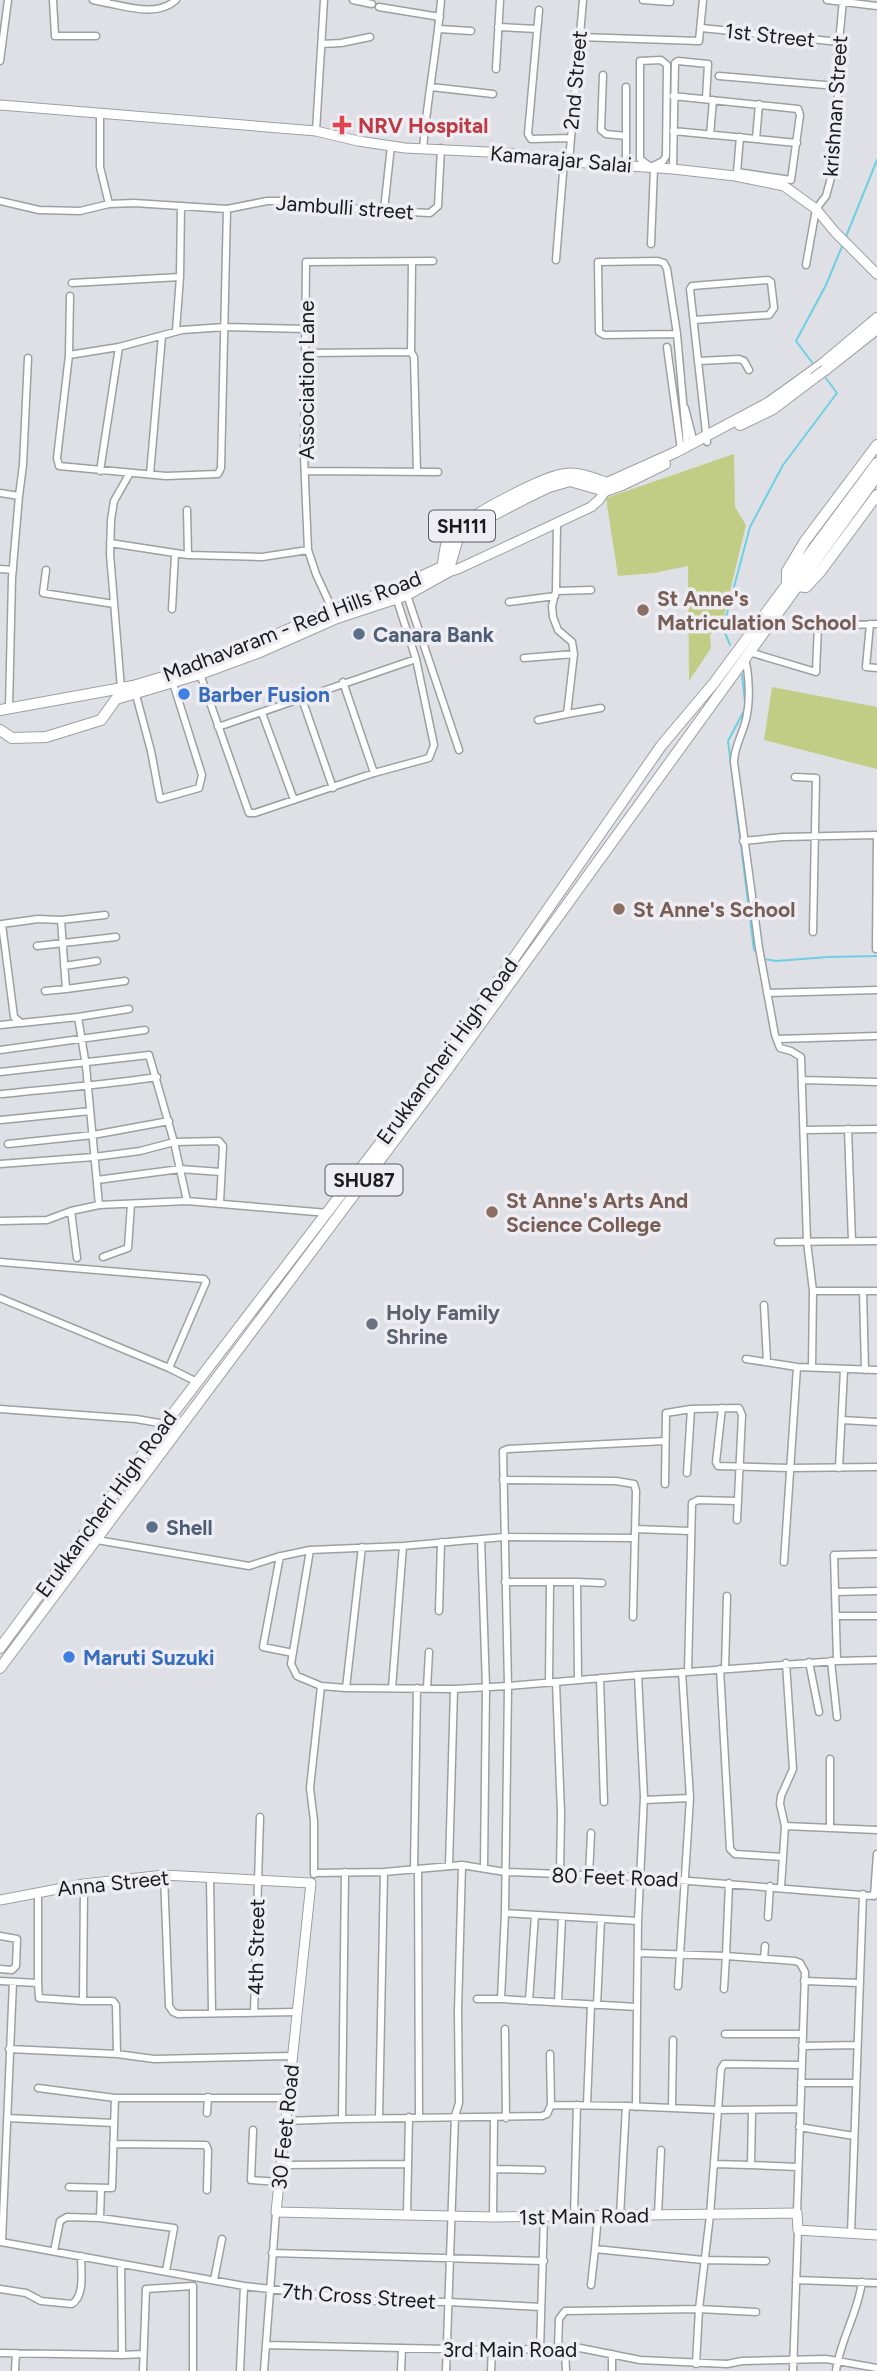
<svg xmlns="http://www.w3.org/2000/svg" width="877" height="2371" font-family="Figtree,sans-serif">
  <rect width="100%" height="100%" fill="#dfe0e5"/>
  <!-- green -->
  <path fill="#c1cd85" d="M734,454L735,507L746,525L723,620L710,635L711,648L689,681L688,566L654,573L618,576L606,498Z
    M772,687L877,707V769L764,740Z"/>
  <g fill="none" stroke-linecap="round" stroke-linejoin="round">
    <!-- stream -->
    <path stroke="#6dcfe2" stroke-width="2" d="M845,239L877,160
      M814,365L796,341L826,285L843,244
      M730,645L723,628L750,527L783,465L837,393L825,377
      M742,675L745,702
      M746,707L728,741L754,950L757,953
      M764,959L776,961L828,957L877,956"/>
    <!-- street casing -->
    <g stroke="#9e9fa3" stroke-width="9">
      <path id="street" d="M53,0L55,36H96
        M93,0L107,3
        M107,0V3C129,7 157,17 176,0
        M353,0L372,4
        M643,0L670,2
        M827,0L877,6
        M379,7L440,17
        M539,10L528,134L531,139L570,138
        M498,27L537,29
        M701,28L840,42
        M439,29L471,31
        M579,37L699,41L703,0
        M322,44L341,43L370,37
        M0,61L8,0
        M496,69L500,0
        M603,75L601,130L606,134L626,136
        M719,76L837,86
        M431,87L493,94
        M626,87V166
        M673,96L798,109L800,115L791,180L737,172L740,137
        M100,113V167L109,204
        M316,131L324,0
        M673,131L797,143
        M710,135L713,100
        M756,139L759,104
        M423,149C427,99 437,50 441,0
        M569,161L583,0
        M648,165L640,159V61L661,60L667,65L666,156L663,161L653,166
        M673,169L675,63L678,61L708,64L706,99
        M0,201L39,210L80,211L109,204L134,203L227,209L267,201H286L369,210L430,213L438,206L441,148
        M384,210L391,146
        M651,244L654,168
        M556,260L564,161
        M806,265L816,209L826,196L835,163L838,91L836,74L843,0
        M72,283L180,277
        M70,296L69,355L57,458L59,466L166,476L218,474L221,468L227,209
        M694,320L769,315L774,308L771,282L768,280L692,286L690,289L707,442
        M176,331L180,277L181,206
        M677,334L604,335L599,332L598,262L658,261L664,263L667,269L677,334L687,446
        M119,347L182,330L225,327L307,329
        M667,347L681,450
        M411,352L412,262
        M305,353L411,352L414,357L417,472
        M69,355L119,347L100,471
        M699,361L739,359L744,361L749,370
        M685,408L694,443
        M305,471L438,472
        M150,474L162,336
        M0,493L19,496L12,578L9,708
        M19,496L23,465L28,358
        M187,510L188,555L262,557L308,550
        M110,543L188,555
        M0,569L13,570
        M46,570L43,593L114,604
        M556,591L591,590
        M407,595L459,750
        M509,602L555,596
        M172,609L175,554
        M333,611L316,574L308,550L304,456L306,262L433,261
        M870,624L866,667L877,668
        M749,652L816,672L818,626L877,624
        M524,658L574,654
        M745,659C749,673 750,699 747,714C745,731 734,745 734,762L759,948L775,1035L780,1048L791,1051L801,1057L807,1242L813,1291L812,1367
        M200,674L249,813H255L374,773L429,758L434,745L416,659L396,597
        M343,682L374,773
        M121,688L110,554L111,520L114,501L130,473
        M136,695L151,751L160,799L199,788L202,775L173,683
        M302,699L333,788
        M262,713L294,800
        M567,714L601,708
        M538,720L567,714L574,654L572,642L558,630L553,617L552,606L556,591L557,522
        M218,727L416,659
        M795,777L816,778L813,932
        M743,841L783,837L877,835
        M105,915L61,920L66,989L125,981
        M61,920L38,919L2,924L14,1017L21,1023L78,1017
        M37,946L116,937
        M876,949L877,835
        M64,966L97,961
        M45,991L66,989
        M767,993L877,990
        M0,1025L19,1023
        M777,1039L877,1036
        M0,1050L145,1030
        M0,1072L149,1055L174,1142L187,1201L99,1205L71,1211L47,1220L0,1221
        M802,1080L877,1082
        M2,1094C54,1088 106,1085 157,1077
        M1,1120L90,1111
        M848,1129L852,1241
        M805,1130L877,1129
        M8,1144L93,1135L169,1121
        M0,1164L94,1157L140,1151L174,1142L219,1141L223,1146L220,1202
        M97,1180L180,1169L221,1172
        M187,1201L328,1213
        M99,1205L86,1066L78,1017L129,1009
        M71,1211L77,1258
        M778,1242L877,1241
        M103,1257L128,1248L131,1204
        M0,1262L204,1279L206,1282L169,1368
        M813,1291H863L865,1370
        M863,1291H877
        M0,1298L169,1368L197,1382
        M764,1305L767,1361
        M746,1359L797,1367L877,1370
        M722,1408L716,1462L718,1466L789,1468L877,1467
        M0,1409L136,1419L165,1424
        M842,1420L877,1422
        M839,1468L844,1370
        M687,1473L691,1409
        M503,1480L616,1481L634,1484L636,1491L633,1617
        M665,1484L666,1413L691,1409L739,1408L742,1415L737,1520
        M635,1529L690,1531
        M481,1539L486,1687L484,1867
        M97,1540L249,1566L277,1557L310,1550L291,1664L297,1676L321,1686L310,1788L314,1821V1874
        M362,1547L346,1688L454,1689L508,1686L503,1451L508,1449L665,1441
        M310,1550L403,1546L504,1537L635,1538
        M877,1554L834,1555L837,1661L877,1660
        M280,1556L263,1647L293,1653
        M784,1562L797,1367
        M505,1582H577L578,1680
        M577,1582L602,1583
        M835,1592L877,1591
        M439,1611L441,1542
        M836,1616H877
        M831,1661L837,1717
        M809,1662L819,1712
        M720,1669L730,1849L735,1854L783,1857
        M725,1669L727,1596
        M688,1672L837,1661
        M638,1675L688,1672L692,1503L698,1500L737,1501
        M600,1678L604,1802
        M549,1682L550,1582
        M556,1682L561,1813L560,1874
        M321,1686L346,1688
        M392,1688L403,1546
        M427,1688L429,1652
        M644,1800L690,1798L682,1672
        M785,1826L780,1804L781,1796L793,1769L786,1663
        M830,1828V1759
        M449,1866L454,1689
        M414,1869L417,1688
        M418,1869L419,2117
        M345,1872L342,2119L542,2116L547,2114L551,2105L550,2054
        M314,1873L384,1872L462,1865L505,1872L640,1877L874,1896L877,1854
        M164,1875L169,2006L173,2012L178,2014L297,2012
        M589,1875L591,1833
        M210,1877L212,2013
        M729,1883L726,1956L795,1961L800,1963L805,1972L797,2213
        M781,1887L785,1826L877,1830
        M505,1913L508,1686L638,1675L644,1797L638,1921
        M768,1917L770,1886
        M0,1936L17,1939L16,1966L12,1970L0,1969
        M638,1953L726,1956L724,1989
        M764,1959L765,1946
        M0,1981L38,1983V1892
        M804,1981L860,1983
        M38,1983L39,1998L83,2001
        M678,1986L690,1798
        M477,1999H501
        M529,2001L535,1915
        M558,2002L562,1917
        M597,2005L601,1919
        M254,2013L260,1817
        M505,2029L506,2118
        M725,2034H803
        M802,2046L857,2045
        M9,2049L117,2054L116,2005L113,2001H83L84,1884
        M117,2054L154,2059L292,2056
        M801,2083H856
        M38,2088L115,2098
        M551,2105L626,2106L620,2216
        M587,2105L591,2005
        M626,2106L718,2110L710,2215L699,2309L696,2364
        M636,2107L637,2007L501,1999L505,1913L638,1921L637,2007
        M672,2107L673,2040
        M800,2109L718,2110L721,2069L724,2064L802,2065
        M752,2110L751,2165L798,2167
        M207,2113L208,2097
        M7,2118L114,2123
        M379,2118L384,1872
        M285,2121L342,2119
        M799,2127L854,2136
        M253,2130L251,2180L279,2182
        M113,2144L206,2145L208,2150L207,2190
        M714,2164L751,2165
        M281,2165L408,2164
        M494,2169L542,2170
        M69,2187L112,2188L115,2098H288
        M101,2188L100,2218L174,2228L166,2271
        M407,2214L409,2117
        M574,2215L577,2105
        M598,2215L595,2249L703,2260L766,2261
        M658,2215L661,2150
        M493,2217L494,2118
        M851,2234L863,1894
        M1,2242L244,2286
        M2,2242L13,1982
        M54,2251L60,2221L67,2217L100,2218
        M272,2253L544,2261
        M121,2264L122,2355L143,2354
        M214,2280L222,2239
        M796,2280L877,2283
        M591,2285L595,2249
        M0,2289L26,2293L41,2301L72,2304C85,2296 81,2271 81,2256
        M266,2345L492,2350L580,2348L640,2360L727,2364L742,2361L826,2359L877,2368
        M558,2349L559,2319L565,2311L699,2309L756,2312
        M565,2349L566,2371
        M540,2350L544,2217
        M0,2353L122,2355
        M612,2354V2371
        M15,2371L16,2353
        M143,2371L146,2289L193,2286V2371
        M240,2371L244,2286L376,2301L449,2302L541,2307
        M264,2371L276,2212
        M401,2371L402,2348
        M446,2371L455,2116L459,2103L458,2011L462,1865
        M491,2371L492,2350
        M793,2371L798,2230
        M836,2371C840,2340 858,2313 862,2282"/>
    </g>
    <!-- secondary casing -->
    <g stroke="#9e9fa3" stroke-width="11">
      <path id="secondary" d="M0,105L316,131L358,141L405,148L508,153L573,162L673,169L735,176L784,186L816,209L835,232L877,274
        M448,572L458,569L591,507L599,500L608,487
        M0,1900L84,1884L164,1875L311,1883L276,2212L493,2217L797,2213L798,2230L877,2235"/>
    </g>
    <!-- primary casing -->
    <g stroke="#9e9fa3" stroke-width="12">
      <path id="primary" d="M825,370L877,329
        M740,425L773,409L814,378
        M787,583V571L805,541L877,445
        M796,586L806,587L820,572L877,495
        M0,710L133,686L170,675L257,643L333,610L394,589L442,567C445,557 444,544 450,535C462,519 544,476 565,474C579,472 593,478 607,483L676,452L768,403L821,365L877,318
        M0,730L12,738L46,737L101,720L116,699L200,674L260,652L337,618L407,595L448,572L458,538L480,522L526,498L549,487L570,481L605,491L622,485L665,464
        M0,1648L165,1424L437,1069L661,746L714,683L877,463
        M0,1668L448,1069L877,476"/>
    </g>
    <!-- street -->
    <use href="#street" stroke="#fff" stroke-width="6"/>
    <!-- secondary -->
    <use href="#secondary" stroke="#fff" stroke-width="9"/>
    <!-- primary -->
    <use href="#primary" stroke="#fff" stroke-width="10"/>
    <!-- primary-bridge casing -->
    <g stroke="#9e9fa3" stroke-width="12" stroke-linecap="butt">
      <path id="primary-bridge" d="M814,378L825,370"/>
    </g>
    <!-- primary-bridge -->
    <use href="#primary-bridge" stroke="#fff" stroke-width="10"/>
  </g>
  <!-- markers -->
  <path fill="#e0444e" stroke="#ededf3" stroke-width="2.5" d="M338.5 114.5h7v7h7v7h-7v7h-7v-7h-7v-7h7z"/>
  <g fill="#8d6e63" stroke="#ededf3" stroke-width="2.5">
    <circle cx="643" cy="610" r="7"/>
    <circle cx="619" cy="909" r="7"/>
    <circle cx="492" cy="1212" r="7"/>
  </g>
  <g fill="#5c6f8a" stroke="#ededf3" stroke-width="2.5">
    <circle cx="359" cy="634" r="7"/>
    <circle cx="152" cy="1527" r="7"/>
  </g>
  <g fill="#3f7fe0" stroke="#ededf3" stroke-width="2.5">
    <circle cx="184" cy="694" r="7"/>
    <circle cx="69" cy="1657" r="7"/>
  </g>
  <circle fill="#6b7280" stroke="#ededf3" stroke-width="2.5" cx="372" cy="1324" r="7"/>
  <g text-anchor="middle" dominant-baseline="central" stroke-width="7" stroke-linejoin="round" paint-order="stroke">
    <!-- shield labels -->
    <g fill="#ededf3" stroke="#595a5d" stroke-width="2">
      <rect x="429" y="510.5" width="66" height="31" rx="5"/>
      <rect x="325.5" y="1164.5" width="77" height="31" rx="5"/>
    </g>
    <g font-size="19" font-weight="bold" fill="#1a1b1d">
      <text x="462" y="526">SH111</text>
      <text x="364" y="1180">SHU87</text>
    </g>
    <!-- street labels -->
    <g font-size="21" fill="#1a1b1d" stroke="#ededf3">
      <text transform="translate(770 35) rotate(6)">1st Street</text>
      <text transform="translate(575 80) rotate(-85)">2nd Street</text>
      <text transform="translate(835 106) rotate(-86)">krishnan Street</text>
      <text transform="translate(561 159) rotate(5)">Kamarajar Salai</text>
      <text transform="translate(345 207) rotate(4)">Jambulli street</text>
      <text transform="translate(306 380) rotate(-90)">Association Lane</text>
      <text transform="translate(292 626) rotate(-21)">Madhavaram - Red Hills Road</text>
      <text transform="translate(447 1051) rotate(-54)">Erukkancheri High Road</text>
      <text transform="translate(106 1504) rotate(-54)">Erukkancheri High Road</text>
      <text transform="translate(615 1877) rotate(2)">80 Feet Road</text>
      <text transform="translate(113 1883) rotate(-6)">Anna Street</text>
      <text transform="translate(256 1947) rotate(-89)">4th Street</text>
      <text transform="translate(285 2127) rotate(-84)">30 Feet Road</text>
      <text transform="translate(584 2216) rotate(-1)">1st Main Road</text>
      <text transform="translate(359 2296) rotate(4)">7th Cross Street</text>
      <text x="510" y="2349">3rd Main Road</text>
    </g>
    <!-- health labels -->
    <g font-size="21" font-weight="bold" fill="#be3a42" stroke="#ededf3" text-anchor="start">
      <text x="358" y="125">NRV Hospital</text>
    </g>
    <!-- education labels -->
    <g font-size="21" font-weight="bold" fill="#785e54" stroke="#ededf3" text-anchor="start">
      <text x="657" y="598">St Anne's<tspan x="657" dy="24">Matriculation School</tspan></text>
      <text x="633" y="909">St Anne's School</text>
      <text x="506" y="1200">St Anne's Arts And<tspan x="506" dy="24">Science College</tspan></text>
    </g>
    <!-- service labels -->
    <g font-size="21" font-weight="bold" fill="#4e5e75" stroke="#ededf3" text-anchor="start">
      <text x="373" y="634">Canara Bank</text>
      <text x="166" y="1527">Shell</text>
    </g>
    <!-- shop labels -->
    <g font-size="21" font-weight="bold" fill="#366cbe" stroke="#ededf3" text-anchor="start">
      <text x="198" y="694">Barber Fusion</text>
      <text x="83" y="1657">Maruti Suzuki</text>
    </g>
    <!-- worship labels -->
    <g font-size="21" font-weight="bold" fill="#5b616d" stroke="#ededf3" text-anchor="start">
      <text x="386" y="1312">Holy Family<tspan x="386" dy="24">Shrine</tspan></text>
    </g>
  </g>
</svg>
